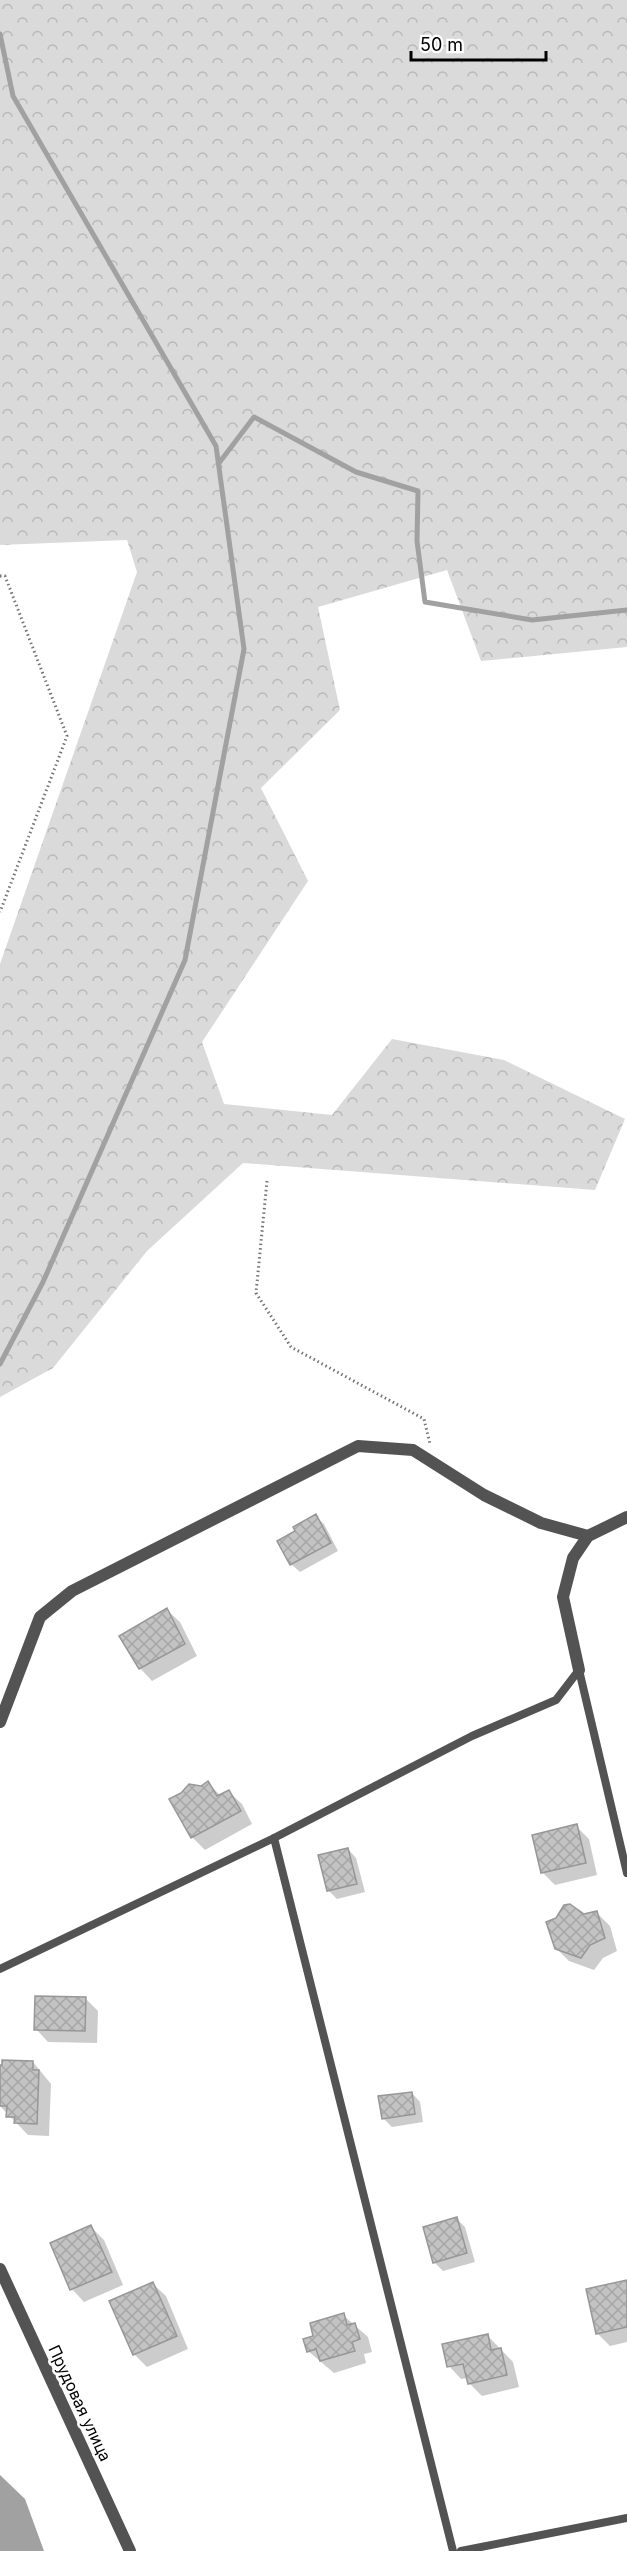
<svg xmlns="http://www.w3.org/2000/svg" width="627" height="2551" font-family="Inter,sans-serif">
  <defs>
    <pattern id="forest-crowns" width="20" height="18" patternUnits="userSpaceOnUse" patternTransform="scale(1.5)"><rect width="20" height="18" fill="#dadada"/><path d="M2 6a3 3 0 1 1 6 0M12 15a3 3 0 1 1 6 0" fill="none" stroke="#b9b9b9"/></pattern>
    <pattern id="building-cross-hatch" width="8" height="8" patternUnits="userSpaceOnUse" patternTransform="scale(1.5)"><rect width="8" height="8" fill="#c3c3c3"/><path d="M0 0l8 8M0 8l8-8" fill="none" stroke="#a6a6a6"/></pattern>
  </defs>
  <rect width="100%" height="100%" fill="#fff"/>
  <!-- forest -->
  <path fill="url(#forest-crowns)" d="M0,0H627V647L481,661L447,570L318,607L340,710L261,788L308,881L202,1042L224,1104L332,1115L392,1039L504,1060L625,1119L595,1190L243,1163L147,1251L53,1368L0,1397V964L137,572L127,540L0,545Z"/>
  <!-- water -->
  <path fill="#a1a1a1" d="M0,2475L25,2499L44,2551H0Z"/>
  <!-- shadow -->
  <path fill="#0003" d="M315,1516L324,1524L338,1551L300,1572L291,1564L297,1532Z
    M167,1610L180,1622L197,1656L152,1681L140,1668Z
    M208,1783L221,1796L229,1792L242,1804L252,1824L205,1850L192,1837L201,1787Z
    M576,1826L589,1839L597,1875L555,1885L542,1872Z
    M348,1849L356,1858L365,1892L337,1899L329,1891Z
    M597,1913L610,1926L617,1951L603,1958L594,1970L569,1961L556,1948L557,1919Z
    M85,1998L98,2011L97,2043L48,2042L36,2029Z
    M33,2062L51,2084L49,2136L28,2135L0,2106V2067Z
    M412,2093L420,2102L423,2122L392,2127L383,2118Z
    M456,2218L465,2227L475,2262L443,2271L435,2263L424,2228Z
    M91,2227L104,2240L123,2285L84,2302L72,2289Z
    M627,2281V2342L610,2346L597,2333Z
    M153,2284L166,2296L188,2349L147,2367L134,2354Z
    M343,2315L368,2337L372,2352L364,2354L366,2363L334,2373L308,2351L315,2337Z
    M487,2335L513,2362L519,2387L482,2396L469,2383L468,2378L461,2379L449,2366Z"/>
  <g fill="none" stroke-linecap="round" stroke-linejoin="round">
    <!-- stream -->
    <path stroke="#a1a1a1" stroke-width="5" d="M0,34L13,96L216,446L244,649L185,960L43,1282L0,1364
      M219,463L254,417L356,472L418,491L417,541L425,602L532,620L627,610"/>
  </g>
  <!-- building -->
  <path fill="url(#building-cross-hatch)" stroke="#979797" stroke-width="1.5" d="M316,1514L331,1543L290,1565L277,1541L295,1531L293,1527Z
    M167,1608L185,1644L139,1669L119,1636Z
    M208,1781L217,1796L229,1790L241,1811L191,1838L169,1799L181,1793L189,1784L201,1786Z
    M577,1824L586,1863L541,1873L532,1835Z
    M348,1848L357,1884L327,1891L318,1855Z
    M570,1904L584,1914L597,1911L605,1938L590,1945L581,1958L555,1949L546,1922L556,1918L564,1905Z
    M35,1996L86,1997L85,2031L34,2030Z
    M2,2060L33,2061V2070H39L37,2124L14,2123L15,2117H6L7,2106H0V2065H2Z
    M412,2092L415,2114L382,2119L378,2096Z
    M457,2217L467,2253L433,2263L423,2227Z
    M91,2225L112,2272L70,2290L50,2243Z
    M627,2280V2327L596,2334L586,2289Z
    M153,2282L177,2336L133,2355L109,2301Z
    M344,2313L347,2325L355,2323L360,2339L352,2342L355,2351L320,2361L316,2349L307,2352L303,2339L313,2336L310,2323Z
    M488,2334L491,2350L501,2348L507,2375L468,2384L463,2364L447,2367L442,2344Z"/>
  <g fill="none" stroke-linecap="round" stroke-linejoin="round">
    <!-- path -->
    <path stroke="#757575" stroke-width="3" stroke-dasharray="1.5 3" stroke-linecap="butt" d="M0,576H5L67,736L0,912
      M267,1181L256,1293L291,1347L424,1419L430,1444"/>
    <!-- service -->
    <path stroke="#535353" stroke-width="8" d="M579,1670L627,1873
      M274,1838L453,2551
      M0,1969L274,1838L472,1736L556,1700L579,1670
      M461,2551L627,2518"/>
    <!-- minor -->
    <path stroke="#535353" stroke-width="12" d="M579,1670L563,1597L573,1558L588,1536L627,1517
      M0,1722L40,1617L72,1591L358,1446L413,1450L484,1495L541,1523L588,1536
      M0,2269L130,2551"/>
  </g>
  <g text-anchor="middle" dominant-baseline="central" stroke-width="5" stroke-linejoin="round" paint-order="stroke">
    <!-- street labels -->
    <g font-size="16" fill="#000" stroke="#fff">
      <text transform="translate(80 2403) rotate(65)">Прудовая улица</text>
    </g>
  </g>
  <!-- scale -->
  <path d="M411 51v9h135v-9" fill="none" stroke="#000000" stroke-width="3"/>
  <text x="420" y="51" font-size="18" fill="#000000" stroke="#ffffff" stroke-width="4.5" paint-order="stroke">50 m</text>
</svg>
